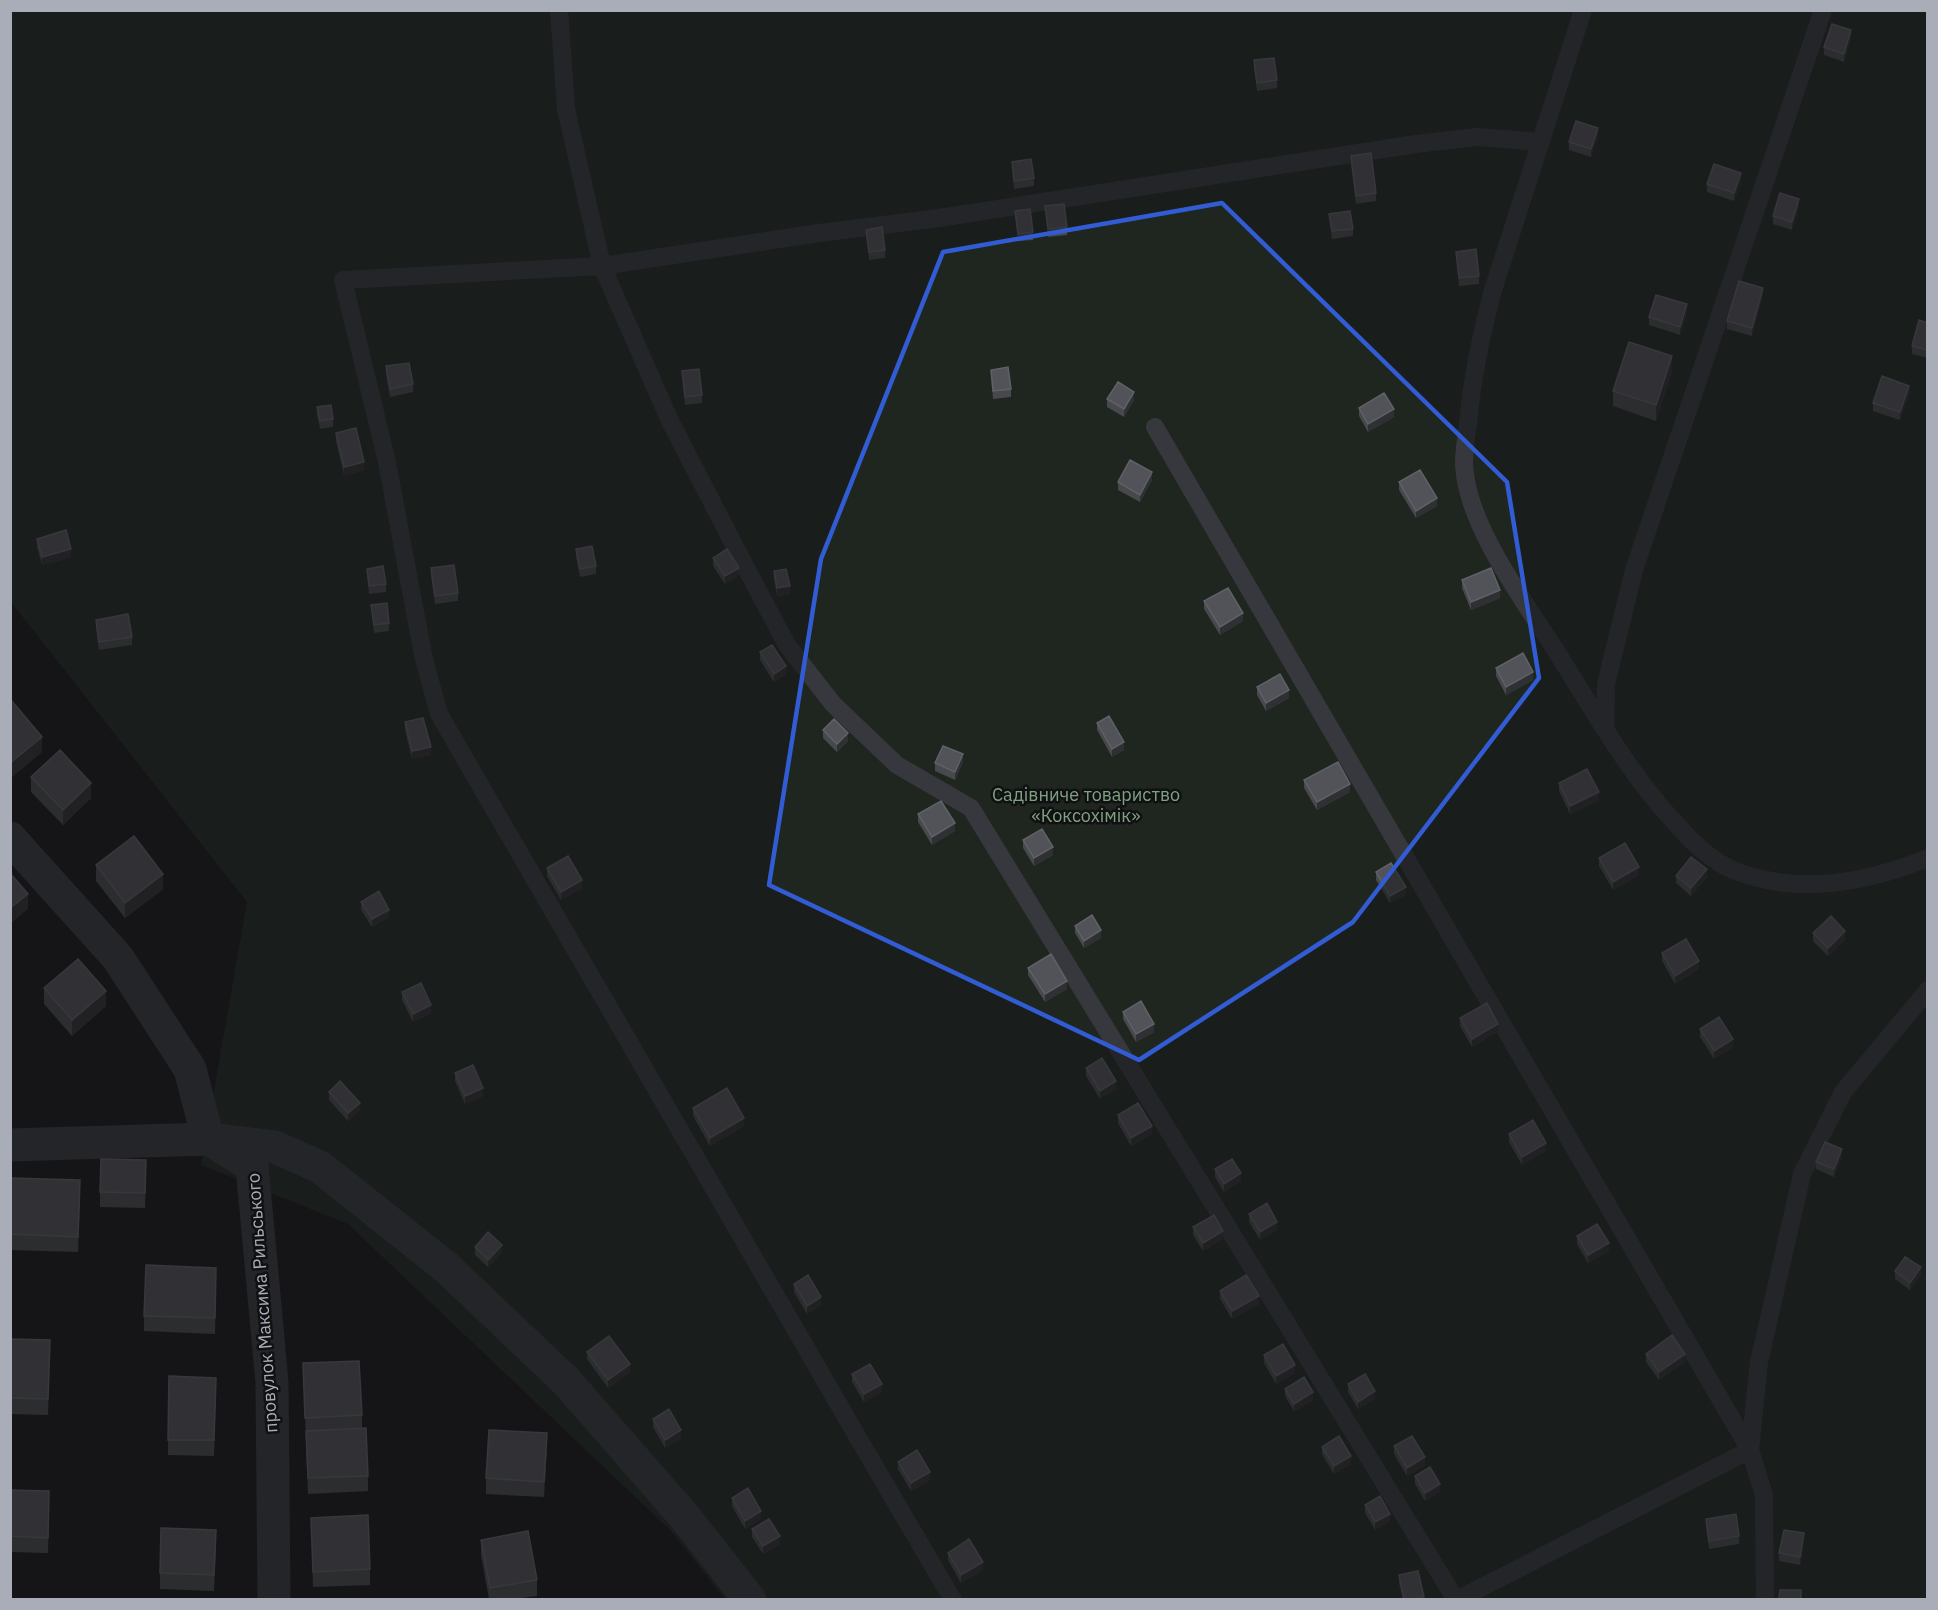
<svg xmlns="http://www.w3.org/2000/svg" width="1938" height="1610" font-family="'IBM Plex Sans',sans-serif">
  <rect width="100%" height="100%" fill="#161618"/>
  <!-- green -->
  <path fill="#1e261f" d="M11,11H1927V1599H725L671,1531L348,1224L201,1165L247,902L11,602Z"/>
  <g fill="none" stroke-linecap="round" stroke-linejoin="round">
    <!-- service -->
    <path stroke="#37383d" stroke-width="18" d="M559,10L566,109L602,266L670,421L746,568L787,645L833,704L897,765L971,808L1456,1600
      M1583,10L1493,290C1481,335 1472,378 1468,424C1466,437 1464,451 1464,464C1466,525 1526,603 1558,654C1595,713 1629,774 1677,825C1692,842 1712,861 1733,870C1798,896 1865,883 1928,858
      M1155,427L1750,1450L1457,1600
      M1605,729L1606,684L1634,570L1823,10
      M953,1600L864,1448L439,714L423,655L387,462L343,280L602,266L819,233L939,218L1416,144L1477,137L1541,142
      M1765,1600L1764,1495L1750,1450L1759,1362L1802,1174L1843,1092L1928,990"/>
    <!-- minor -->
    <path stroke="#37383d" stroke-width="33" d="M10,838L118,958L190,1069L208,1139
      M215,1143L252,1166L272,1382L274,1600
      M10,1145L208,1139L275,1147L320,1167L447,1268L566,1381L684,1516L750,1600"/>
  </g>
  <!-- wall -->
  <path fill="#47494d" d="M1851,38L1844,62L1824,55V47Z
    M1254,60L1277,80V88L1257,91L1254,68Z
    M1598,136L1591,157L1569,150V142Z
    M1351,156L1376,193V201L1356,204L1351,164Z
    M1012,162L1034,178V186L1014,189Z
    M1741,181L1734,201L1707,192V184Z
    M1045,206L1067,227V235L1048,237Z
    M1799,207L1792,230L1773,224V216Z
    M1015,211L1033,232V240L1018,241Z
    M1329,214L1353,229V236L1332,239Z
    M866,230L885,250V258L869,260Z
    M1456,252L1479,276V284L1459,286Z
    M1763,295L1752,336L1727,329V321Z
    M1687,312L1680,335L1649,325V317Z
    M1928,323V358L1912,354V346Z
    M386,366L413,384V392L390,397L386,374Z
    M991,370L1011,389V397L993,399Z
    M682,371L702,395V403L685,405Z
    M1672,371L1656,421L1613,406V391Z
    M1909,394L1900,420L1873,411V403Z
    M1107,399L1134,400L1124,417L1107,407Z
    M317,407L333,419V427L320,429L317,415Z
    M1359,408L1394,417L1368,432L1359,416Z
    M336,433L364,470L344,475L336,441Z
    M1152,480L1140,502L1118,490V482Z
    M1399,482L1437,506L1416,518L1399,490Z
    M37,539L71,557L42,565L37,547Z
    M576,549L596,566V574L580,577L576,557Z
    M713,558L739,575L725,584L713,566Z
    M431,568L458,593V601L435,604L431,576Z
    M367,569L386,584V592L369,594Z
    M774,571L790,594L777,596L774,579Z
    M1462,580L1500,598L1471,610L1462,588Z
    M1204,601L1243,621L1220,635L1204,609Z
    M371,605L389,623V631L374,633Z
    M96,620L132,637V645L99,650L96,627Z
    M760,652L786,674L774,682L760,660Z
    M1496,668L1533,680L1506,695L1496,676Z
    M1257,687L1289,698L1266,711L1257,695Z
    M405,722L431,755L412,759L405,730Z
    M1097,723L1124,750L1112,757L1097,730Z
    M823,730L848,741L837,752L823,738Z
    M963,762L955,780L935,771V763Z
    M31,777L91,798L63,825L31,792Z
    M1304,780L1350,792L1317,810L1304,788Z
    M1559,783L1599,800L1570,814L1559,791Z
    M918,814L955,831L932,845L918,822Z
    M1023,840L1053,855L1034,866L1023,848Z
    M1599,858L1639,875L1613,890L1599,866Z
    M96,865L163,889L125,918L96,881Z
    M547,868L582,888L561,900L547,876Z
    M1376,872L1406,895L1390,903L1376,880Z
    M1676,876L1707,877L1691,896L1676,883Z
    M361,902L389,917L372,927L361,910Z
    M1075,926L1101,938L1084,948L1075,933Z
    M1813,933L1845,939L1828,956L1813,941Z
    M1662,953L1699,969L1675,984L1662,961Z
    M1028,968L1067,989L1045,1002L1028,975Z
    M44,988L106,1006L72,1036L44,1004Z
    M402,992L431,1013L413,1022L402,1000Z
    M1123,1012L1154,1032L1136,1042L1123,1019Z
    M1460,1018L1498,1031L1472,1047L1460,1026Z
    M1700,1029L1733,1047L1714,1059L1700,1037Z
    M1086,1068L1116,1089L1100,1099L1086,1076Z
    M455,1073L483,1096L465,1104L455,1081Z
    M329,1092L360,1110L348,1121L329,1100Z
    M693,1108L744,1126L710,1146L693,1116Z
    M1118,1115L1152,1134L1131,1146L1118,1123Z
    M1509,1134L1546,1151L1522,1165L1509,1142Z
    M1842,1157L1834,1177L1816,1169V1162Z
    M1215,1169L1241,1181L1224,1192L1215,1177Z
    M146,1176L145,1208L100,1207V1192Z
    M10,1178L80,1196L78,1252L10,1250Z
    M1249,1214L1277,1230L1260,1240L1249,1222Z
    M1193,1227L1223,1239L1203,1251L1193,1235Z
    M1577,1236L1609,1251L1588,1263L1577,1244Z
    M475,1247L502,1252L488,1267L475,1255Z
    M1895,1271L1921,1275L1910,1290L1895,1279Z
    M216,1283L215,1334L144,1331V1316Z
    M794,1284L821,1305L807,1314L794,1292Z
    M1220,1291L1259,1304L1232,1319L1220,1299Z
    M10,1339L50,1340L48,1415L10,1414Z
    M587,1352L630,1372L608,1388L587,1359Z
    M1646,1354L1685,1362L1659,1380L1646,1362Z
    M1264,1355L1295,1373L1276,1384L1264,1363Z
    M303,1363L362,1415V1428L368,1476V1491L308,1494Z
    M852,1374L882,1392L864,1402L852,1382Z
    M1348,1384L1375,1399L1358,1409L1348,1392Z
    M1285,1389L1313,1400L1294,1411L1285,1396Z
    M216,1393L214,1456L168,1455V1440Z
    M653,1419L681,1438L665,1448L653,1427Z
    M1394,1446L1425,1465L1407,1476L1394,1454Z
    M1322,1447L1351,1464L1334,1474L1322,1454Z
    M547,1448L544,1497L486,1494V1478Z
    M898,1462L930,1480L911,1491L898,1469Z
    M1415,1476L1440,1492L1425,1501L1415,1484Z
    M10,1490L49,1507L48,1553L10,1552Z
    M732,1498L761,1519L745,1529L732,1506Z
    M1365,1505L1390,1521L1375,1530L1365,1513Z
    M311,1518L370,1569V1585L313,1587Z
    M1706,1519L1739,1536V1544L1709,1549L1706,1526Z
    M752,1529L780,1544L763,1554L752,1537Z
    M481,1540L537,1580V1596L514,1599H489L481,1555Z
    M1804,1541L1800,1565L1779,1561V1553Z
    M216,1545L214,1591L160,1589V1573Z
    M948,1553L983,1570L961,1583L948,1560Z
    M1399,1575L1424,1599H1403L1399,1583Z"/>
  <!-- shaded-wall -->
  <path fill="#2f3033" d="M1851,30V38L1844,62V54Z
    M1598,128V136L1591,157V149Z
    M1741,173V181L1734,201V193Z
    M1799,199V207L1792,230V222Z
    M1763,288V295L1752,336V328Z
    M1687,304V312L1680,335V327Z
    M1672,356V371L1656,421V405Z
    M1909,386V394L1900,420V412Z
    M1134,392V400L1124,417V409Z
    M1394,409V417L1368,432V424Z
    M364,462V470L344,475V467Z
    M1152,472V480L1140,502V495Z
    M1437,498V506L1416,518V511Z
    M71,549V557L42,565V557Z
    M739,568V575L725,584V576Z
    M790,586V594L777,596V588Z
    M1500,590V598L1471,610V602Z
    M1243,613V621L1220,635V627Z
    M786,666V674L774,682V674Z
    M1533,672V680L1506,695V687Z
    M1289,690V698L1266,711V703Z
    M848,733V741L837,752V744Z
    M42,737V752L10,779V763Z
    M1124,742V750L1112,757V749Z
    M431,747V755L412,759V751Z
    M963,754V762L955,780V772Z
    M91,783V798L63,825V810Z
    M1350,784V792L1317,810V802Z
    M1599,792V800L1570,814V806Z
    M955,823V831L932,845V837Z
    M1053,847V855L1034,866V858Z
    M1639,867V875L1613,890V882Z
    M1707,869V877L1691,896V888Z
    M163,874V889L125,918V903Z
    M582,880V888L561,900V892Z
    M1406,887V895L1390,903V896Z
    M28,894V909L10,924V908Z
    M389,910V917L372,927V919Z
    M1101,930V938L1084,948V941Z
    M1845,931V939L1828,956V948Z
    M1699,961V969L1675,984V976Z
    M1067,981V989L1045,1002V994Z
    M106,991V1006L72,1036V1020Z
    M431,1005V1013L413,1022V1014Z
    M1154,1024V1032L1136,1042V1034Z
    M1498,1024V1031L1472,1047V1039Z
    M1733,1039V1047L1714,1059V1051Z
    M1116,1081V1089L1100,1099V1091Z
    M483,1088V1096L465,1104V1096Z
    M360,1103V1110L348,1121V1113Z
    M744,1118V1126L710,1146V1138Z
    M1152,1126V1134L1131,1146V1138Z
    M1546,1143V1151L1522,1165V1157Z
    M1842,1149V1157L1834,1177V1169Z
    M1241,1173V1181L1224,1192V1184Z
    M1277,1222V1230L1260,1240V1232Z
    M1223,1231V1239L1203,1251V1243Z
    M1609,1243V1251L1588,1263V1255Z
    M502,1245V1252L488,1267V1260Z
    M1921,1267V1275L1910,1290V1283Z
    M1259,1296V1304L1232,1319V1311Z
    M821,1297V1305L807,1314V1306Z
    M1685,1354V1362L1659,1380V1372Z
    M630,1364V1372L608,1388V1380Z
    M1295,1365V1373L1276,1384V1376Z
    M882,1384V1392L864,1402V1394Z
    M1375,1391V1399L1358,1409V1402Z
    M1313,1392V1400L1294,1411V1404Z
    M681,1430V1438L665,1448V1440Z
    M547,1433V1448L544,1497V1482Z
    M1351,1456V1464L1334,1474V1466Z
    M1425,1457V1465L1407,1476V1468Z
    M930,1472V1480L911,1491V1483Z
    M1440,1484V1492L1425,1501V1493Z
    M761,1511V1519L745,1529V1521Z
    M1390,1514V1521L1375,1530V1522Z
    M1804,1533V1541L1800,1565V1557Z
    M780,1536V1544L763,1554V1546Z
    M983,1562V1570L961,1583V1575Z"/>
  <!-- building -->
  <path fill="#525359" stroke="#5f6168" stroke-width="1.5" d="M1832,24L1851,30L1844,54L1824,47Z
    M1274,58L1277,80L1257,83L1254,60Z
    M1576,121L1598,128L1591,149L1569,142Z
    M1371,153L1376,193L1356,196L1351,156Z
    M1031,159L1034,178L1014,181L1012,162Z
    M1714,164L1741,173L1734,193L1707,184Z
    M1780,193L1799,199L1792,222L1773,216Z
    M1064,204L1067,227L1048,229L1045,206Z
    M1030,209L1033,232L1018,234L1015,211Z
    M1350,211L1353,229L1332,231L1329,214Z
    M882,227L885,250L869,252L866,230Z
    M1476,249L1479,276L1459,278L1456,252Z
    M1739,281L1763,288L1752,328L1727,321Z
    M1656,295L1687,304L1680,327L1649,317Z
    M1919,320L1928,323V350L1912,346Z
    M1629,342L1672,356L1656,405L1613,391Z
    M409,363L413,384L390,389L386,366Z
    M1008,367L1011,389L993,391L991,370Z
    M699,369L702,395L685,397L682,371Z
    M1882,376L1909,386L1900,412L1873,403Z
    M1118,382L1134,392L1124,409L1107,399Z
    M1384,393L1394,409L1368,424L1359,408Z
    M331,405L333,419L320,421L317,407Z
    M356,428L364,462L344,467L336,433Z
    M1130,460L1152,472L1140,495L1118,482Z
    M1420,470L1437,498L1416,511L1399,482Z
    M66,530L71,549L42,557L37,539Z
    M592,546L596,566L580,569L576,549Z
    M727,549L739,568L725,576L713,558Z
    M454,565L458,593L435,596L431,568Z
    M383,566L386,584L369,586L367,569Z
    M1491,568L1500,590L1471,602L1462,580Z
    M786,569L790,586L777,588L774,571Z
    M1228,588L1243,613L1220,627L1204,601Z
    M387,603L389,623L374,625L371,605Z
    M128,614L132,637L99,642L96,620Z
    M772,645L786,666L774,674L760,652Z
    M1523,653L1533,672L1506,687L1496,668Z
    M1280,674L1289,690L1266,703L1257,687Z
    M11,700L42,737L10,763V701Z
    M1109,716L1124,742L1112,749L1097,723Z
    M423,718L431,747L412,751L405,722Z
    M834,719L848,733L837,744L823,730Z
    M943,746L963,754L955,772L935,763Z
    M60,750L91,783L63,810L31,777Z
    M1338,762L1350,784L1317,802L1304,780Z
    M1587,769L1599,792L1570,806L1559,783Z
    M941,801L955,823L932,837L918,814Z
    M1042,829L1053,847L1034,858L1023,840Z
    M134,836L163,874L125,903L96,865Z
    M1625,843L1639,867L1613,882L1599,858Z
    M568,856L582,880L561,892L547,868Z
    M1691,857L1707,869L1691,888L1676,876Z
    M1391,863L1406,887L1390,896L1376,872Z
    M10,873L28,894L10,908Z
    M379,891L389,910L372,919L361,902Z
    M1092,915L1101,930L1084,941L1075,926Z
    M1831,916L1845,931L1828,948L1813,933Z
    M1686,939L1699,961L1675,976L1662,953Z
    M1051,954L1067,981L1045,994L1028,968Z
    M78,959L106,991L72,1020L44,988Z
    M421,983L431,1005L413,1014L402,992Z
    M1141,1001L1154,1024L1136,1034L1123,1012Z
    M1487,1003L1498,1024L1472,1039L1460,1018Z
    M1719,1017L1733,1039L1714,1051L1700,1029Z
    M1102,1058L1116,1081L1100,1091L1086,1068Z
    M473,1065L483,1088L465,1096L455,1073Z
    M340,1081L360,1103L348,1113L329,1092Z
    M727,1088L744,1118L710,1138L693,1108Z
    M1138,1103L1152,1126L1131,1138L1118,1115Z
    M1533,1120L1546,1143L1522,1157L1509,1134Z
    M1825,1142L1842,1149L1834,1169L1816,1162Z
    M101,1159L146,1160L145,1193L100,1192Z
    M1232,1159L1241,1173L1224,1184L1215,1169Z
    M10,1178L80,1180L78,1237L10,1234Z
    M1267,1203L1277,1222L1260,1232L1249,1214Z
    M1214,1215L1223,1231L1203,1243L1193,1227Z
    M1597,1224L1609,1243L1588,1255L1577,1236Z
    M488,1232L502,1245L488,1260L475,1247Z
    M1905,1257L1921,1267L1910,1283L1895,1271Z
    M146,1265L216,1268L215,1318L144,1316Z
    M808,1275L821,1297L807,1306L794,1284Z
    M1246,1275L1259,1296L1232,1311L1220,1291Z
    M1672,1335L1685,1354L1659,1372L1646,1354Z
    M609,1336L630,1364L608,1380L587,1352Z
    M10,1339L50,1340L48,1399L10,1398Z
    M1283,1344L1295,1365L1276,1376L1264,1355Z
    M359,1361L362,1415L305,1418L303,1363Z
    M870,1364L882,1384L864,1394L852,1374Z
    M1365,1374L1375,1391L1358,1402L1348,1384Z
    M169,1376L216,1378L214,1440H168Z
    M1304,1377L1313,1392L1294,1404L1285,1389Z
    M669,1409L681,1430L665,1440L653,1419Z
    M366,1428L368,1476L308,1478L306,1431Z
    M489,1430L547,1433L544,1482L486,1478Z
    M1339,1436L1351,1456L1334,1466L1322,1447Z
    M1412,1436L1425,1457L1407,1468L1394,1446Z
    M917,1450L930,1472L911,1483L898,1462Z
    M1430,1467L1440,1484L1425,1493L1415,1476Z
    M748,1488L761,1511L745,1521L732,1498Z
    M10,1490L49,1491L48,1538L10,1536Z
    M1380,1496L1390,1514L1375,1522L1365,1505Z
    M1736,1514L1739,1536L1709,1541L1706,1519Z
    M368,1515L370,1569L313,1572L311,1518Z
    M769,1519L780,1536L763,1546L752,1529Z
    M161,1528L216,1530L214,1575L160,1573Z
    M1784,1530L1804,1533L1800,1557L1779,1553Z
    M528,1531L537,1580L490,1588L481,1540Z
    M969,1539L983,1562L961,1575L948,1553Z
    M1418,1571L1424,1597L1413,1599H1404L1399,1575Z
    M1780,1590H1801V1599H1779Z"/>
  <!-- marked area -->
  <path d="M0 0H1938V1610H0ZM1222,203L1507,482L1539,678L1353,922L1139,1060L769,885L821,559L943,252Z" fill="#161618" fill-opacity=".55" fill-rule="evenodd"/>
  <path fill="none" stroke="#325cd3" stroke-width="4.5" stroke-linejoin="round" d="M1222,203L1507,482L1539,678L1353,922L1139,1060L769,885L821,559L943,252Z"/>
  <g text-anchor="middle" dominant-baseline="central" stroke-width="5" stroke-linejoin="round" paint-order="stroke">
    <!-- park labels -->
    <g font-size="18" fill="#7fa381" stroke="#111113">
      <text x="1086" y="794">Садівниче товариство<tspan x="1086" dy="21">«Коксохімік»</tspan></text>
    </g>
    <!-- street labels -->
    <g font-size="18" fill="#a8adb8" stroke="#111113">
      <text transform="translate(262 1303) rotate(-94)">провулок Максима Рильського</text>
    </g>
  </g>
  <!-- border -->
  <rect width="1938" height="1610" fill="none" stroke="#a8adb8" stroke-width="24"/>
</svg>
